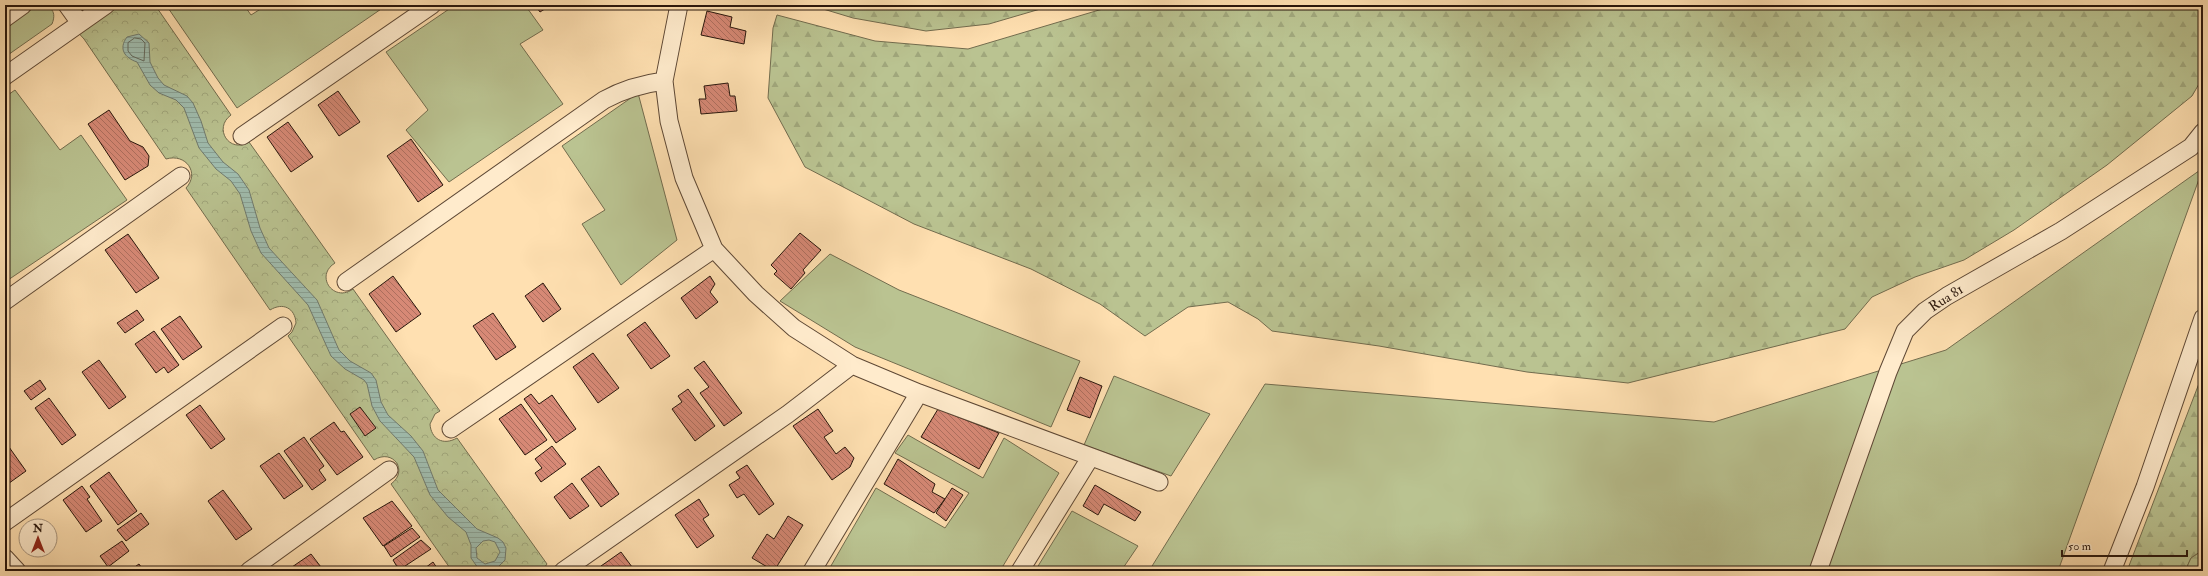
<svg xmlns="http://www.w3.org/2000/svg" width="2208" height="576" font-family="'IM FELL Double Pica',serif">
  <defs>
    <pattern id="forest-firs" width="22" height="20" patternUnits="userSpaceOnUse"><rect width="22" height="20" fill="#bac391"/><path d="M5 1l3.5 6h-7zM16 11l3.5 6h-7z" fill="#a0a77c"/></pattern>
    <pattern id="wetland-marsh" width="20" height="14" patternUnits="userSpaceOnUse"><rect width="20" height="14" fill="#bac391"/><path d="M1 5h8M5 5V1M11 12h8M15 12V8" fill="none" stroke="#a0a77c"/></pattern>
    <pattern id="park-crowns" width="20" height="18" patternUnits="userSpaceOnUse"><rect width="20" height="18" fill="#bac391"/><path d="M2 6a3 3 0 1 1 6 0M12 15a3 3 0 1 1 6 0" fill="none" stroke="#a0a77c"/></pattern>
    <pattern id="water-rules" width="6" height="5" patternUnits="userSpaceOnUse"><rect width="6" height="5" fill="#a0bdaf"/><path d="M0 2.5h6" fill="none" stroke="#8aa295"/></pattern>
    <pattern id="building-back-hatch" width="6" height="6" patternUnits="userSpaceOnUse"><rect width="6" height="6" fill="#d78976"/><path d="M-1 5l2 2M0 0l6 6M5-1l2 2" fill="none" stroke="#ae6f5f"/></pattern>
  </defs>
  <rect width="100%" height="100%" fill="#ffe0b1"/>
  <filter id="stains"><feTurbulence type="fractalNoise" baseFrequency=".005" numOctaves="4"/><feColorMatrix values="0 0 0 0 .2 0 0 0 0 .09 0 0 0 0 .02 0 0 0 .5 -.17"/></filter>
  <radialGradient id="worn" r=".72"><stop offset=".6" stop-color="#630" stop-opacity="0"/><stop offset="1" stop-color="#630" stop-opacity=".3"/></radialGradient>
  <!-- grass -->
  <path fill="#bac391" stroke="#726c4e" d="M36,5C48,5 58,9 52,24L5,57V25Z
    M166,5H244L251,15L267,5H387L237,108Z
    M455,5H525L543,30L520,44L563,104L449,182L406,130L428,110L386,52Z
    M15,90L60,150L81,135L127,200L5,282V97Z
    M638,93L677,240L621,285L582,224L605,210L562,146Z
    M2203,168L2058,571H1149L1265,384L1714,422L1946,350Z
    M830,254L899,290L1080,361L1051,427L855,347L780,301Z
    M1114,376L1210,414L1171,476L1084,445Z
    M908,435L983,478L1004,438L1059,473L1000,571H828L876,488L945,528L969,493L895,453Z
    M1072,511L1138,546L1121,571H1035Z"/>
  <!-- forest -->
  <path fill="url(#forest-firs)" stroke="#726c4e" d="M810,5H1054L989,24L926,31L853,18Z
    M1116,5H2203V77L2192,96L2107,165L2014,230L1964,260L1915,277L1872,297L1845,329L1628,383L1527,372L1379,346L1272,331L1258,319L1228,302L1188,307L1145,336L1100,304L1031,269L914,224L805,167L768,98L773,28L777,15L875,41L968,49Z
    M2203,373V550L2191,558L2185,571H2127Z"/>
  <!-- wetland -->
  <path fill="url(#wetland-marsh)" stroke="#726c4e" d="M2203,550V571H2185L2191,558Z"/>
  <!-- park -->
  <path fill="url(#park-crowns)" stroke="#726c4e" d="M113,5H155L231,115C213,128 229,154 249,142L335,263C314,276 334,303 353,289L440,411L435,414L430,424C431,439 443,446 457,438L547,564L542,571H452L391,484C409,471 393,448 374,460L288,336L292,332L296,323C295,308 283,302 270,310L186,188C200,173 186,153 166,159L84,39L74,28Z"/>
  <!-- water -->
  <path fill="url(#water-rules)" stroke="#707a6e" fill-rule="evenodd" d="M139,34L149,43L150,62L158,78L164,85L187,96L193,103L201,121L208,143L223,162L238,174L249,190L260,228L269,248L317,300L339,350L350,361L371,373L376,380L381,402L388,415L411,436L423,451L438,490L477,529L498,538L503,542L506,548L505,560L496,569L484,571L478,568L471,558V545L466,532L448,517L430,495L414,457L380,421L372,406L367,384L364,380L345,369L331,356L308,305L261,253L251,231L240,194L231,181L216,169L199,148L184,108L176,100L159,93L150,85L137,62C125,58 118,49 127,37ZM489,540L495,542L500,552L495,561L485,564L477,558L476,548L483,541Z"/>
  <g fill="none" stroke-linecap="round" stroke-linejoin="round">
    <!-- shore -->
    <path stroke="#646a5e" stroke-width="1" d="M135,38L141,39L145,43L144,61L132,56L128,51V43Z"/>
  </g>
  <!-- building -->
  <path fill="url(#building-back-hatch)" stroke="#29160c" d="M535,5H551L540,12Z
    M707,11L732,17L730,27L746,31L744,44L701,35Z
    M728,83L730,96H735L737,111L701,114L699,99H706L704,86Z
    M338,91L360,122L339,136L318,105Z
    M109,110L130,141L143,147L149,156L148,166L125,180L88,124Z
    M288,122L313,157L291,172L267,137Z
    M411,139L443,185L418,202L387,156Z
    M800,233L821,250L803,270L805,273L791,289L774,274L777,271L771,265Z
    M128,234L159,278L136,293L105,250Z
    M393,276L421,314L396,332L369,294Z
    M710,276L715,284L710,292L718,302L696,319L681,298Z
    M543,283L561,309L543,322L525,296Z
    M137,310L144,320L125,333L117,323Z
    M493,313L516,347L496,360L473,326Z
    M180,316L202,347L183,360L161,329Z
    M645,322L670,356L651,369L627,335Z
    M154,331L179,365L168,373L164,367L156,373L135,344Z
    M593,353L619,388L598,403L573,367Z
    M99,360L126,397L109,409L82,372Z
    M704,361L742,413L724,426L700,393L709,387L694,368Z
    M1080,377L1102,386L1090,418L1067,410Z
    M40,380L46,389L31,400L24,391Z
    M688,389L715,426L695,441L672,409L682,402L678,396Z
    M531,394L539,404L552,395L576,429L556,443L524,399Z
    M49,398L76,435L62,445L35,408Z
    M521,404L547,440L525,455L499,419Z
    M200,405L225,439L211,449L186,415Z
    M360,407L376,428L365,436L350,414Z
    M818,409L833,431L824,437L836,454L845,447L854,458L850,467L832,480L793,426Z
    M938,409L999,433L979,469L921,437Z
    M334,422L341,432L344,431L363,457L337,475L310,439Z
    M304,437L324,466L319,470L326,480L312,490L284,451Z
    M552,446L566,464L541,482L535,473L542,468L535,459Z
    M9,447L26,471L5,486V450Z
    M279,453L303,486L284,499L260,466Z
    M898,459L935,484L932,492L945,499L934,513L884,484Z
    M747,465L774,504L759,515L744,494L737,498L729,485L740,478L736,472Z
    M599,466L619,494L601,507L581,479Z
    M109,472L137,511L118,525L90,486Z
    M572,483L589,506L570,519L554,497Z
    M1095,485L1141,512L1135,521L1104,504L1098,515L1083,506Z
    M82,486L90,497L87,499L102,521L86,532L63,500Z
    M952,488L963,495L946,521L936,513Z
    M223,490L252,529L236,540L208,501Z
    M699,499L709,515L703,519L714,536L697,548L675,515Z
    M392,501L412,526L383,546L363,518Z
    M141,513L149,524L126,541L117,530Z
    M788,516L803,525L774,571L752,558L767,534L774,539Z
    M412,528L420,537L391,557L384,546Z
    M421,540L431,549L399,570L393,560Z
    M122,541L129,551L108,567L100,556Z
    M621,552L635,571H605L601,566Z
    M311,554L324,571H295L292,567Z
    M433,562L439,571H421Z
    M139,564L144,571H129Z"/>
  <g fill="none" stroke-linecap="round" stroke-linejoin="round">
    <!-- street casing -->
    <g stroke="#5e4835" stroke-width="19">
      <path id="street" d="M67,5L80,23
        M679,5L664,81L669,121L684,178L714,249L756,294L794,328L852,365L919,393L1159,482
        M5,18L23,5
        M5,76L106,5
        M242,136L432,5
        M346,282L604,100C624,89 641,84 664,81
        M5,301L181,176
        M451,429L714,249
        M5,522L283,326
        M5,558L17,571
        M249,571L389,470
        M563,571L788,414L852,365
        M812,571L919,393
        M1020,571L1090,458
        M1818,571L1888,372L1905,331L1925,311L1947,296L2061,231L2191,147L2203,132
        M2112,571L2145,487L2203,318"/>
    </g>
    <!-- street -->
    <use href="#street" stroke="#ffebcc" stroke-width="17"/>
  </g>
  <g text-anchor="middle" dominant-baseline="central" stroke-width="3" stroke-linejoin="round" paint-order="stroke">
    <!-- street labels -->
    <g font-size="14" fill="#29160c" stroke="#ffebcc">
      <text transform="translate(1946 298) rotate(-33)">Rua 81</text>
    </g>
  </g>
  <!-- margin -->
  <rect width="2208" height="576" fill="none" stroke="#ffe0b1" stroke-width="20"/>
  <rect x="6" y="6" width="2196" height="564" fill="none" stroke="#29160c" stroke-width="2"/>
  <rect x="10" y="10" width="2188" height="556" fill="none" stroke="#29160c"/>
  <!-- north arrow -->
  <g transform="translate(38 538)"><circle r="19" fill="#ffebcc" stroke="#a9967f"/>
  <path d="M0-3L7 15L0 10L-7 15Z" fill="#8f2418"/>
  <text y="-6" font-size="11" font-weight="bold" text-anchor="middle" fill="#29160c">N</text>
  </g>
  <!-- scale -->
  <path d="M2062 550v6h125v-6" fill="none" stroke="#29160c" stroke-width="2"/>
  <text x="2068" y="550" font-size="12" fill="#29160c" stroke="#ffebcc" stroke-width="3" paint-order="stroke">50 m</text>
  <rect width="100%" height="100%" filter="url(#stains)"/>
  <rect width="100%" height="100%" fill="url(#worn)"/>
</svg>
